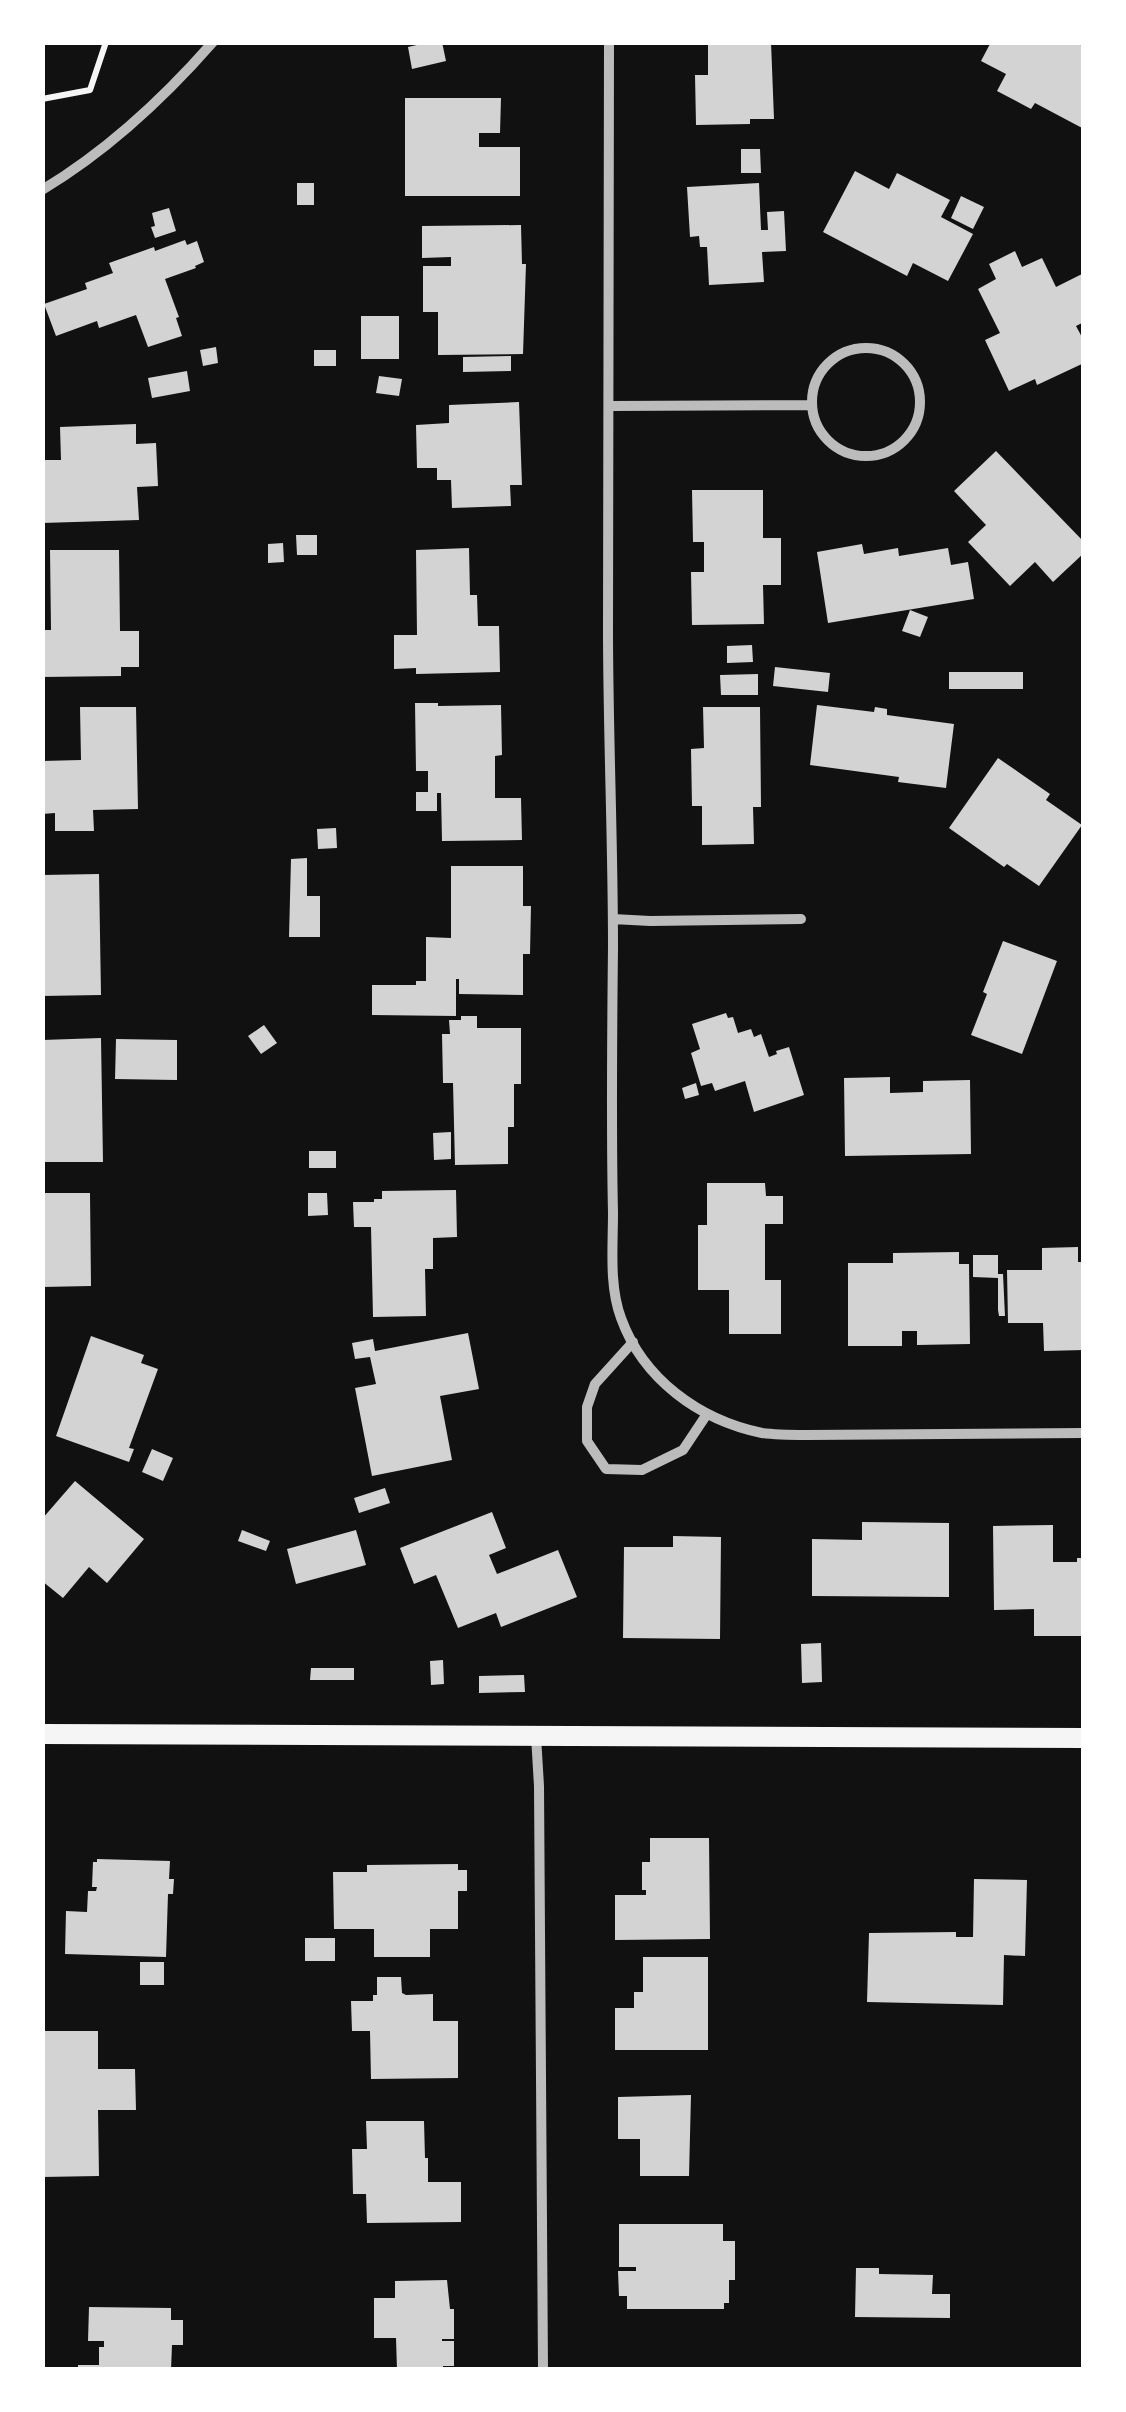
<svg xmlns="http://www.w3.org/2000/svg" width="1126" height="2412" font-family="'Sofia Sans Condensed',sans-serif">
  <rect width="100%" height="100%" fill="#111"/>
  <!-- building -->
  <path fill="#d3d3d3" d="M430,42H442L446,61L412,69L408,47Z
    M718,42H771L774,119H750V124L696,125L695,75H708V45H718Z
    M991,42H1075L1084,47V129L1035,103L1031,109L997,91L1006,74L981,61Z
    M405,98H501L500,133H479V147H520V196H405Z
    M741,149H760L761,173H741Z
    M855,171L889,189L897,173L950,200L941,217L973,234L948,281L913,263L907,276L823,232Z
    M297,183H314V205H297Z
    M759,183L761,230H768L767,212L784,211L786,251L762,252L764,282L709,285L707,247H700L699,236L690,237L687,187Z
    M961,196L984,207L973,229L951,218Z
    M169,208L176,231L155,238L151,227L155,226L152,213Z
    M521,225L522,264H526L523,354L438,355V312H423V266H451V257L422,258V226Z
    M185,240L187,245L197,241L204,262L195,266L196,268L165,279L179,317L176,318L182,336L148,347L136,315L99,328L97,321L56,336L44,304L87,289L85,283L113,273L109,263L154,247L155,251Z
    M1015,251L1022,267L1042,258L1056,287L1084,273V322L1076,326L1084,341V363L1037,385L1035,379L1009,391L985,340L1000,333L978,289L996,279L989,264Z
    M361,316H399V359H361Z
    M216,347L218,363L203,366L200,350Z
    M314,350H336V366H314Z
    M511,356V371L463,372V357Z
    M187,371L190,391L152,398L148,378Z
    M379,376L402,379L399,396L376,393Z
    M519,402L522,485H510L511,506L452,508L451,480H437V468H417L416,425L449,423V405Z
    M136,424V444L156,443L158,486L137,487L139,520L42,523V460H61L60,427Z
    M996,451L1084,542V553L1053,582L1035,562L1010,586L968,542L986,525L954,491Z
    M692,490H763V538H781V585H763L764,624L692,625L691,572H704V542H693Z
    M296,535H317V555H297Z
    M283,543L284,562L268,563V544Z
    M862,544L864,554L898,548L899,556L948,548L951,565L968,562L974,599L828,623L817,552Z
    M469,548L470,595H477L478,626H499L500,672L416,674V668L394,669V635H417L416,550Z
    M50,550H119L120,631H139V667H121V676L42,677V630H51Z
    M910,610L928,617L920,637L902,631Z
    M752,645L753,662L727,663V646Z
    M775,667L830,673L828,692L773,686Z
    M949,672H1023V689H949Z
    M758,674V695H721L720,675Z
    M415,703H438V706L501,705L502,755L495,756V798H521L522,840L442,841L441,793H437V811H416V792H428V771H416Z
    M817,705L874,712L875,707L887,709V715L954,724L946,788L898,782L899,777L810,765Z
    M80,707H136L138,809L93,810L94,831H55V813L42,814V761L81,760Z
    M703,707H760L761,807H753L754,844L702,845V806H692L691,749L704,748Z
    M998,758L1050,794L1046,800L1082,825L1039,886L1007,864L1004,867L949,828Z
    M336,828L337,848L318,849L317,829Z
    M307,858V896H320V937H289L291,859Z
    M451,866H523V906H531L530,954H523V995L459,994V979H456V1016L372,1015V985H416V981H426V937L451,938Z
    M99,874L101,995L42,996V875Z
    M1003,941L1057,961L1022,1054L971,1035L987,994L983,992Z
    M726,1013L728,1018L733,1017L738,1033L751,1029L754,1037L761,1034L769,1057L777,1054L776,1051L789,1047L804,1095L754,1112L745,1081L715,1091L712,1083L701,1086L691,1053L700,1049L692,1024Z
    M461,1016H477V1028H521V1084H514V1127H508V1164L455,1165L453,1083H443L442,1034H450L449,1020H461Z
    M264,1025L277,1043L261,1054L248,1036Z
    M101,1038L103,1162H42V1040Z
    M116,1039L177,1040V1080L115,1079Z
    M890,1077V1093L923,1092V1081L970,1080L971,1154L845,1156L844,1078Z
    M696,1083L699,1095L685,1099L682,1088Z
    M451,1132V1159L434,1160L433,1133Z
    M309,1151H336V1168H309Z
    M707,1183H765L766,1196H783V1224H765V1280H781V1334H729V1290H698V1225H707Z
    M456,1190L457,1237L433,1238V1269H425L426,1316L373,1317L371,1227H354L353,1202H374V1199H382V1191Z
    M42,1193H90L91,1286L42,1287Z
    M308,1193H327L328,1215L308,1216Z
    M1078,1247V1262H1084V1350L1044,1351L1043,1323H1008L1007,1270H1042V1248Z
    M959,1252V1264H969L970,1344L917,1345V1331H902V1346H848V1263H893V1253Z
    M973,1255H998V1278L973,1277Z
    M998,1274H1003L1005,1316H999L998,1310Z
    M468,1333L479,1389L440,1396L452,1460L372,1476L355,1388L376,1384L370,1357L355,1359L352,1343L373,1339L375,1351Z
    M91,1336L144,1355L141,1363L158,1369L129,1448L134,1449L129,1462L56,1436Z
    M152,1449L173,1458L163,1481L142,1472Z
    M75,1481L144,1539L107,1583L89,1567L63,1598L42,1581V1519Z
    M385,1488L390,1503L359,1513L354,1498Z
    M492,1512L506,1548L489,1555L497,1574L558,1550L577,1597L501,1627L496,1613L458,1628L436,1575L414,1584L400,1548Z
    M862,1522L949,1523V1597L812,1596V1539L862,1540Z
    M1053,1525V1562H1077V1558H1084V1636H1034V1609L994,1610L993,1526Z
    M242,1530L270,1541L266,1551L238,1541Z
    M356,1530L366,1565L296,1584L287,1549Z
    M673,1536L721,1537L720,1639L623,1638L624,1547H673Z
    M821,1643L822,1682L802,1683L801,1644Z
    M443,1660L444,1684L431,1685L430,1661Z
    M311,1668H354V1680H310Z
    M524,1675L525,1692L479,1693V1676Z
    M650,1838H709L710,1939L615,1940V1895H646V1890H642V1862H650Z
    M97,1859L170,1861L169,1879H174L173,1894H168L166,1957L65,1954L66,1911L87,1912L88,1891H96L97,1887H92L93,1862H97Z
    M458,1864V1870H467V1891H458V1929H430V1957H374V1929H334L333,1872H367V1865Z
    M974,1879L1027,1880L1025,1956L1004,1955L1003,2005L867,2002L869,1933L956,1932V1937H973Z
    M305,1938H335V1961H305Z
    M643,1957H708V2050H615V2008H634V1992H643Z
    M140,1962H164V1985H140Z
    M377,1977H401L402,1993L406,1995L433,1994V2021H458V2078L371,2079L370,2031H352L351,2001H373V1995H377Z
    M42,2031H98V2069H135L136,2110H98L99,2176L42,2177Z
    M691,2095L689,2176H640V2139H618V2097Z
    M366,2121H424L425,2158H428V2182H461V2222L367,2223L366,2194H353L352,2149H367Z
    M619,2224H723V2241H735V2280H729V2303H724V2309H627V2296H619L618,2271H636V2267H619Z
    M856,2268H879V2274L933,2275L932,2294H950V2318L855,2317Z
    M447,2280L450,2309H454V2339H442V2341H454V2366H443V2370H397L396,2338H374V2298H395V2281Z
    M89,2307L171,2308V2320H183V2345H172L171,2370H78V2365H99V2347H104V2341H88Z"/>
  <g fill="none" stroke-linecap="round" stroke-linejoin="round">
    <!-- path -->
    <path stroke="#f5f5f5" stroke-width="6" d="M42,99L90,90L106,42"/>
    <!-- minor -->
    <path stroke="#bcbcbc" stroke-width="10" d="M609,42C610,238 609,433 608,628C608,734 613,840 613,947C612,1035 611,1124 613,1213C613,1247 609,1286 621,1318C643,1379 699,1420 762,1433C776,1435 792,1435 807,1435L1084,1433
      M42,190C107,151 163,99 213,42
      M812 402a54 54 0 1 1 108 0a54 54 0 1 1-108 0Z
      M611,406L811,405
      M613,919L650,921L801,919
      M633,1342L595,1384L587,1407V1441L606,1469L642,1470L683,1450L707,1414
      M536,1736L539,1786L543,2370"/>
    <!-- secondary -->
    <path stroke="#f5f5f5" stroke-width="20" d="M42,1734L1084,1738"/>
  </g>
  <!-- border -->
  <rect width="1126" height="2412" fill="none" stroke="#ffffff" stroke-width="90"/>
</svg>
